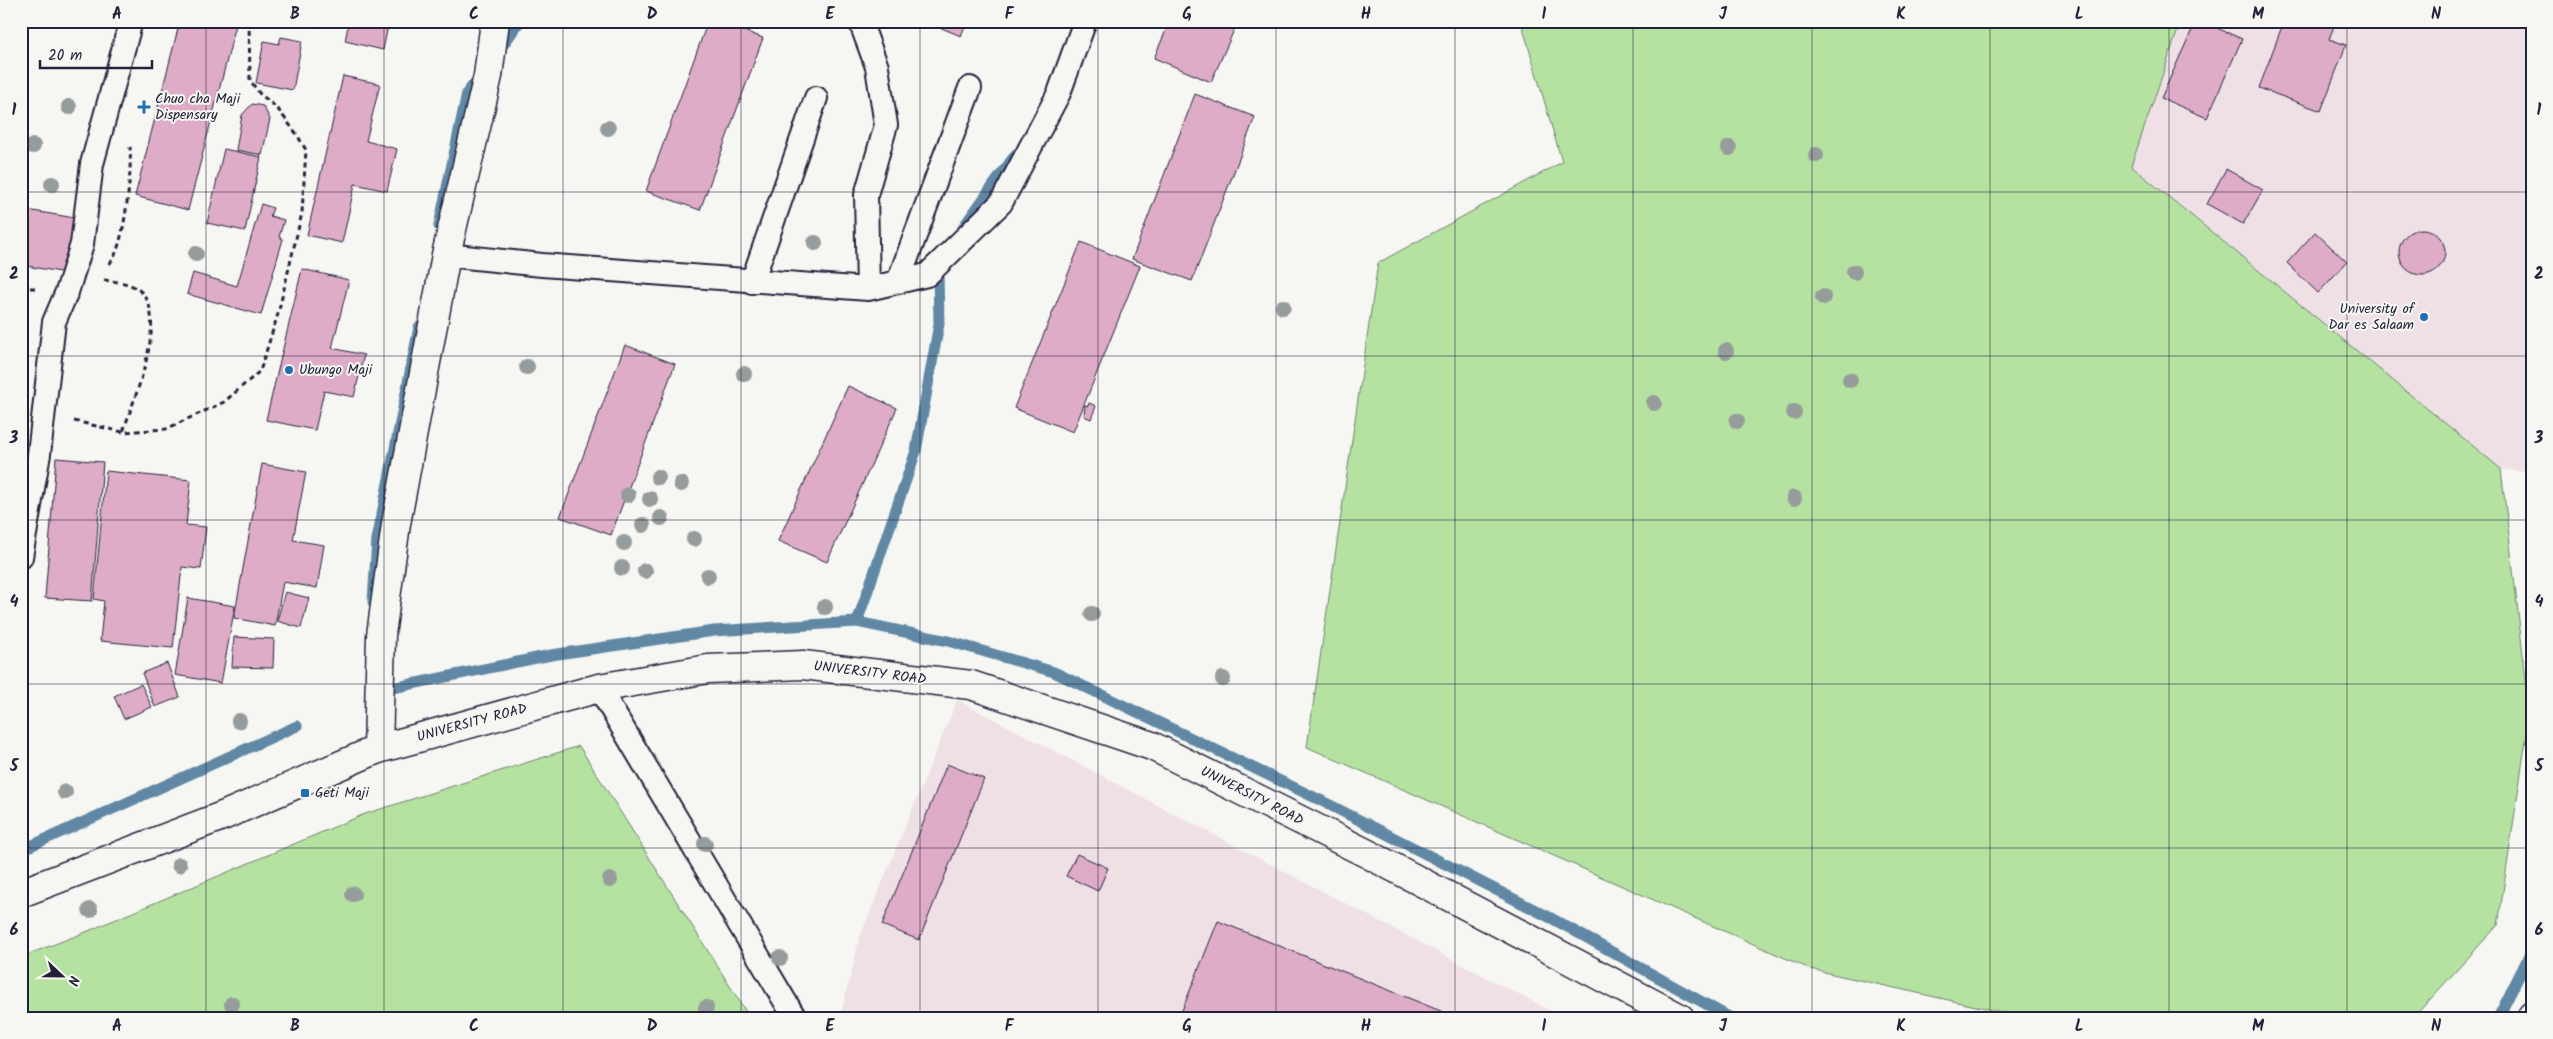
<svg xmlns="http://www.w3.org/2000/svg" width="2553" height="1039" font-family="Kalam,sans-serif">
  <rect width="100%" height="100%" fill="#f6f6f2"/>
  <filter id="ink" filterUnits="userSpaceOnUse"><feTurbulence type="fractalNoise" baseFrequency=".02" numOctaves="2"/><feDisplacementMap in="SourceGraphic" scale="10" xChannelSelector="R" yChannelSelector="G"/><feConvolveMatrix kernelMatrix="1 2 1 2 8 2 1 2 1" color-interpolation-filters="sRGB"/></filter>
  <g filter="url(#ink)">
    <!-- built -->
    <path fill="#efe0e5" d="M2181,21H2532V473L2501,469L2131,166Z
      M957,700L1564,1018H840L860,937Z"/>
    <!-- green -->
    <path fill="#b5e2a1" stroke="#6c826e" d="M1521,21H2181L2131,166L2501,469L2530,713L2498,925L2413,1018H2029L1810,969L1307,747L1378,263L1562,162Z
      M579,746L750,1018H21V957L81,934L365,814Z"/>
    <g fill="none" stroke-linecap="round" stroke-linejoin="round">
      <!-- stream -->
      <path stroke="#6088a5" stroke-width="11" d="M498,52L520,21
        M439,226L467,93L481,75
        M964,226L1016,154
        M373,602L377,539L419,327
        M857,622L916,451L939,324L938,272
        M378,691L551,655L714,631L857,622L948,641L1054,672L1320,800L1551,918L1731,1018
        M26,848L297,726
        M2498,1018L2532,950"/>
    </g>
    <!-- building -->
    <path fill="#dfacc8" stroke="#22223b" d="M180,21H237L188,210L135,196Z
      M294,21H319L317,27Z
      M349,21H389L383,50L345,41Z
      M708,21H717L763,38L700,210L646,191Z
      M924,21H967L961,36Z
      M1170,21H1238L1211,82L1154,58Z
      M2196,21H2201L2242,39L2207,118L2161,98Z
      M2284,21H2336L2329,39L2346,45L2321,111L2259,88Z
      M281,37L302,41L293,90L256,83L264,41L279,44Z
      M343,76L380,84L366,141L397,149L387,191L355,184L342,243L307,235Z
      M1195,94L1255,117L1192,281L1132,259Z
      M252,104L263,106L270,119L262,155L236,150L242,115Z
      M224,149L261,157L245,231L207,223Z
      M2226,169L2263,190L2243,224L2207,204Z
      M261,204L273,208L270,216L284,220L279,237L283,239L261,315L187,294L193,273L237,286Z
      M21,209L75,218L66,273L21,265Z
      M2399 252a23 23 0 1 1 46 0a23 23 0 1 1-46 0Z
      M2315,232L2347,262L2318,293L2287,263Z
      M1081,242L1140,266L1073,432L1014,408Z
      M302,269L349,280L332,348L364,355L354,397L324,391L315,430L266,420Z
      M625,345L675,364L611,535L560,517Z
      M848,386L897,408L827,562L778,541Z
      M1089,403L1096,406L1091,419L1084,416L1085,405L1088,406Z
      M56,458L103,462L92,601L45,598Z
      M262,464L306,472L293,540L324,545L317,588L283,582L275,626L234,618Z
      M106,471L191,480L186,525L206,527L201,569L182,567L173,648L100,641L104,601L94,599Z
      M285,592L309,598L301,628L277,621Z
      M188,598L235,606L221,683L175,675Z
      M234,637L274,639L273,668L232,667Z
      M167,663L180,697L155,707L142,673Z
      M141,684L152,707L124,719L114,696Z
      M947,764L984,779L919,940L882,925Z
      M1077,854L1108,868L1098,891L1066,876Z
      M1218,921L1458,1018H1179Z"/>
    <g fill="none" stroke-linecap="round" stroke-linejoin="round">
      <!-- service casing -->
      <g stroke="#22223b" stroke-width="26">
        <path id="service" d="M860,21L877,67L886,125L866,195L868,289
          M446,255L542,265L868,289L927,275L1001,203L1059,93L1085,21
          M752,282L816,98
          M898,282L970,88
          M21,557L39,454L54,322L68,289L82,244L92,164L131,21
          M599,688L795,1018"/>
      </g>
      <!-- minor casing -->
      <g stroke="#22223b" stroke-width="31">
        <path id="minor" d="M378,749L381,635L396,524L446,255L488,76L495,21"/>
      </g>
      <!-- tertiary casing -->
      <g stroke="#22223b" stroke-width="31">
        <path id="tertiary" d="M21,893L225,815L378,749L599,688L708,669L803,665L971,685L1152,746L1368,854L1680,1018
          M2531,1018L2532,1016"/>
      </g>
      <!-- path -->
      <path stroke="#22223b" stroke-width="3" stroke-dasharray="5 4" stroke-linecap="butt" d="M109,264C125,250 132,169 130,147
        M104,280C116,282 131,282 140,291C170,317 133,400 123,432
        M21,288H36
        M74,421L123,432L166,429L224,402L260,371L278,314L302,213L306,150L296,133L277,108L259,93L250,80L249,21"/>
      <!-- service -->
      <use href="#service" stroke="#f6f6f2" stroke-width="22"/>
      <!-- minor -->
      <use href="#minor" stroke="#f6f6f2" stroke-width="28"/>
      <!-- tertiary -->
      <use href="#tertiary" stroke="#f6f6f2" stroke-width="28"/>
    </g>
    <!-- trees -->
    <g fill="#969c9b">
      <circle cx="69" cy="107" r="8"/>
      <circle cx="608" cy="128" r="8"/>
      <circle cx="33" cy="146" r="8"/>
      <circle cx="1729" cy="148" r="8"/>
      <circle cx="1816" cy="155" r="8"/>
      <circle cx="52" cy="184" r="8"/>
      <circle cx="815" cy="243" r="8"/>
      <circle cx="196" cy="254" r="8"/>
      <circle cx="1854" cy="272" r="8"/>
      <circle cx="1823" cy="297" r="8"/>
      <circle cx="1283" cy="307" r="8"/>
      <circle cx="1726" cy="351" r="8"/>
      <circle cx="527" cy="367" r="8"/>
      <circle cx="744" cy="374" r="8"/>
      <circle cx="1850" cy="380" r="8"/>
      <circle cx="1654" cy="403" r="8"/>
      <circle cx="1794" cy="412" r="8"/>
      <circle cx="1737" cy="421" r="8"/>
      <circle cx="658" cy="477" r="8"/>
      <circle cx="681" cy="484" r="8"/>
      <circle cx="628" cy="495" r="8"/>
      <circle cx="1794" cy="498" r="8"/>
      <circle cx="650" cy="499" r="8"/>
      <circle cx="661" cy="518" r="8"/>
      <circle cx="643" cy="525" r="8"/>
      <circle cx="694" cy="539" r="8"/>
      <circle cx="624" cy="543" r="8"/>
      <circle cx="622" cy="568" r="8"/>
      <circle cx="645" cy="571" r="8"/>
      <circle cx="708" cy="576" r="8"/>
      <circle cx="825" cy="607" r="8"/>
      <circle cx="1092" cy="614" r="8"/>
      <circle cx="1223" cy="679" r="8"/>
      <circle cx="239" cy="721" r="8"/>
      <circle cx="65" cy="792" r="8"/>
      <circle cx="705" cy="844" r="8"/>
      <circle cx="179" cy="865" r="8"/>
      <circle cx="610" cy="880" r="8"/>
      <circle cx="353" cy="894" r="8"/>
      <circle cx="90" cy="910" r="8"/>
      <circle cx="780" cy="958" r="8"/>
      <circle cx="232" cy="1004" r="8"/>
      <circle cx="706" cy="1008" r="8"/>
    </g>
  </g>
  <!-- grid -->
  <path fill="none" stroke="#22223b" stroke-width="1" stroke-opacity="0.55" d="M206,21V1018M384,21V1018M563,21V1018M741,21V1018M920,21V1018M1098,21V1018M1276,21V1018M1455,21V1018M1633,21V1018M1812,21V1018M1990,21V1018M2169,21V1018M2347,21V1018M21,192H2532M21,356H2532M21,520H2532M21,684H2532M21,848H2532"/>
  <!-- markers -->
  <g fill="#1f6fb2" stroke="#f6f6f2" stroke-width="2">
    <path d="M141.5 99.5h5v5h5v5h-5v5h-5v-5h-5v-5h5z"/>
    <circle cx="2424" cy="317" r="5"/>
    <circle cx="289" cy="370" r="5"/>
    <rect x="300" y="788" width="10" height="10" rx="2.5"/>
  </g>
  <g text-anchor="middle" dominant-baseline="central" stroke-width="4" stroke-linejoin="round" paint-order="stroke">
    <!-- poi labels -->
    <g font-size="14" fill="#22223b" stroke="#f6f6f2" text-anchor="start">
      <text x="155" y="99">Chuo cha Maji<tspan x="155" dy="16">Dispensary</tspan></text>
      <text x="2414" y="309" text-anchor="end">University of<tspan x="2414" dy="16">Dar es Salaam</tspan></text>
      <text x="299" y="370">Ubungo Maji</text>
      <text x="315" y="793">Geti Maji</text>
    </g>
    <!-- street labels -->
    <g font-size="14" fill="#22223b" stroke="#f6f6f2">
      <text transform="translate(870 673) rotate(7)">UNIVERSITY ROAD</text>
      <text transform="translate(472 723) rotate(-15)">UNIVERSITY ROAD</text>
      <text transform="translate(1252 796) rotate(27)">UNIVERSITY ROAD</text>
    </g>
  </g>
  <!-- margin -->
  <rect width="2553" height="1039" fill="none" stroke="#f6f6f2" stroke-width="55"/>
  <!-- north arrow -->
  <g transform="translate(62 976) rotate(112)" stroke="#f6f6f2" stroke-width="4" paint-order="stroke">
  <path d="M0-4L9 19L0 12L-9 19Z" fill="#22223b"/>
  <text y="-8" font-size="14" font-weight="bold" text-anchor="middle" fill="#22223b">N</text>
  </g>
  <!-- scale -->
  <path d="M40 60v8h112v-8" fill="none" stroke="#22223b" stroke-width="2.5"/>
  <text x="48" y="60" font-size="15" fill="#22223b" stroke="#f6f6f2" stroke-width="4" paint-order="stroke">20 m</text>
  <rect x="28" y="28" width="2498" height="984" fill="none" stroke="#22223b" stroke-width="2"/>
  <g font-size="16" text-anchor="middle" font-weight="bold" fill="#22223b">
    <text x="117" y="19">A</text>
    <text x="295" y="19">B</text>
    <text x="474" y="19">C</text>
    <text x="652" y="19">D</text>
    <text x="830" y="19">E</text>
    <text x="1009" y="19">F</text>
    <text x="1187" y="19">G</text>
    <text x="1366" y="19">H</text>
    <text x="1544" y="19">I</text>
    <text x="1723" y="19">J</text>
    <text x="1901" y="19">K</text>
    <text x="2079" y="19">L</text>
    <text x="2258" y="19">M</text>
    <text x="2436" y="19">N</text>
    <text x="14" y="115">1</text>
    <text x="2539" y="115">1</text>
    <text x="14" y="279">2</text>
    <text x="2539" y="279">2</text>
    <text x="14" y="443">3</text>
    <text x="2539" y="443">3</text>
    <text x="14" y="607">4</text>
    <text x="2539" y="607">4</text>
    <text x="14" y="771">5</text>
    <text x="2539" y="771">5</text>
    <text x="14" y="935">6</text>
    <text x="2539" y="935">6</text>
    <text x="117" y="1031">A</text>
    <text x="295" y="1031">B</text>
    <text x="474" y="1031">C</text>
    <text x="652" y="1031">D</text>
    <text x="830" y="1031">E</text>
    <text x="1009" y="1031">F</text>
    <text x="1187" y="1031">G</text>
    <text x="1366" y="1031">H</text>
    <text x="1544" y="1031">I</text>
    <text x="1723" y="1031">J</text>
    <text x="1901" y="1031">K</text>
    <text x="2079" y="1031">L</text>
    <text x="2258" y="1031">M</text>
    <text x="2436" y="1031">N</text>
  </g>
</svg>
